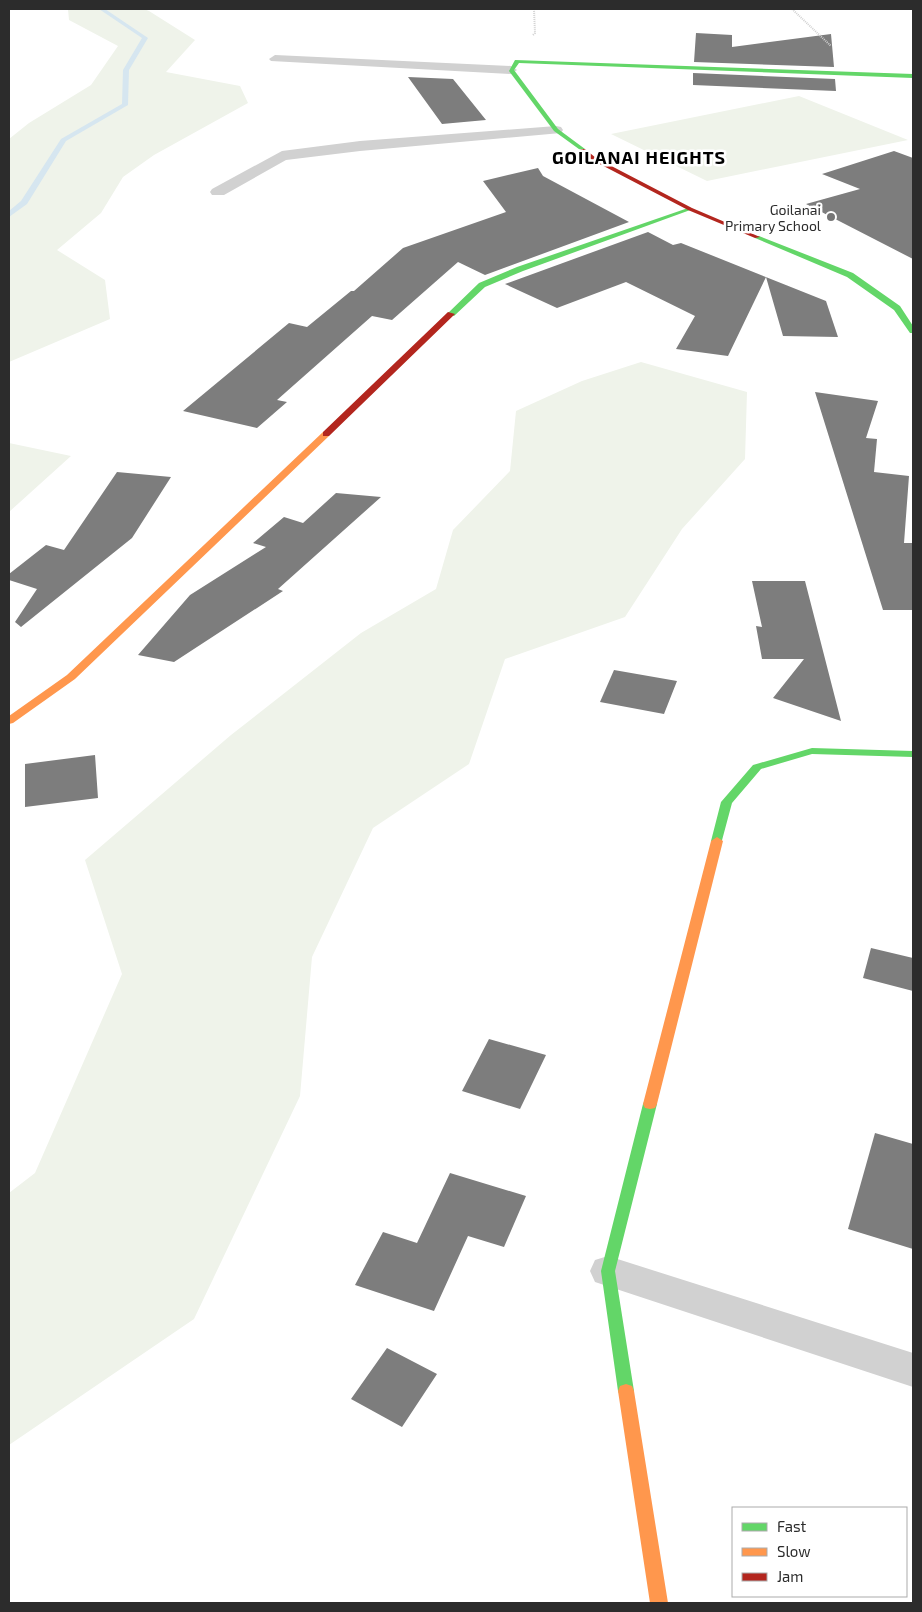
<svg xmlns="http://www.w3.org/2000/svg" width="922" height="1612" font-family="'Exo 2',sans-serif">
  <rect width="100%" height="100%" fill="#fff"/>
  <!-- green -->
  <path fill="#eff3ea" d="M68,9H144L149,11L195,40L166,72L240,86L248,103L154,155L123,177L101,213L57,250L105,280L110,319L9,362V139L29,123L91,85L118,46L69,20Z
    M799,96L908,140L707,181L611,134Z
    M641,362L747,392L745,459L682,529L625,617L505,659L469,764L373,828L312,957L300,1096L194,1319L9,1445V1193L35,1173L122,974L85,860L231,735L361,633L436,589L453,530L510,471L516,411L582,381Z
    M9,443L71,456L9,512Z"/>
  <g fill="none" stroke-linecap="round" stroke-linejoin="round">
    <!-- stream -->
    <path fill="#d6e6f0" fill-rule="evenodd" d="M99,9H105L148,38L129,70L128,105L66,141L27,204L9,217V211L21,201L61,139L122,104L123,70L142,38Z"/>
  </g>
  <!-- building -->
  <path fill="#7d7d7d" d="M696,33L732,35V47L831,34L834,67L694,62Z
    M693,73L835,79L836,91L693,85Z
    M408,77L453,79L486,120L442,124Z
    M894,151L913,158V259L806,204L860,189L822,174Z
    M538,168L543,176L629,222L485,275L458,262L392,320L372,316L277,400L287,402L257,428L183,411L289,323L307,327L351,291H354L403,248L506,212L483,181Z
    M648,232L673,245L681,243L826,301L838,337L783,336L766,277L728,356L676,349L695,316L626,282L557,308L505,284Z
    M815,392L878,401L866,438L877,439L874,472L909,476L904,543H913V610H883Z
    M117,472L171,477L132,538L21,627L15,622L37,589L9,580V574L46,545L64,550Z
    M336,493L381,497L278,589L283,591L174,662L138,655L190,595L266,547L253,543L284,517L303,523Z
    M752,581H805L841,721L773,698L804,659H762L756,626L762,627Z
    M614,670L677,681L664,714L600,702Z
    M95,755L98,798L25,807V764Z
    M871,948L913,958V991L863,978Z
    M489,1039L546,1055L520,1109L462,1091Z
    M875,1133L913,1144V1249L848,1229Z
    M450,1173L526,1196L504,1247L468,1236L434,1311L355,1285L383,1232L417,1243Z
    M387,1348L437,1374L402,1427L351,1399Z"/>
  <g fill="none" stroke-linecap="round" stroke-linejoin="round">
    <!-- path -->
    <path stroke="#d1d1d1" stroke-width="2" stroke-dasharray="1 1" stroke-linecap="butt" d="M792,9L831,46
      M533,35L535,33L534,9"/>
    <!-- lane -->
    <path fill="#d1d1d1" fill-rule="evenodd" d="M275,55L511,66L517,70L511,74L271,61L269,59Z"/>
    <!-- street -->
    <path fill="#d1d1d1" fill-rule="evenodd" d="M556,126L561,127L563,130L561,133L360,151L286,160L224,195H212L210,192L212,189L282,151L360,141Z
      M608,1256L913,1353V1387L595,1282L590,1271L595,1260Z"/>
    <!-- fast -->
    <path fill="#63d668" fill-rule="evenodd" d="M515,60L913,74V78L519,63L514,70L558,129L585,149V151L583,152L554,131L509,71Z
      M688,208L693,209L523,271L485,287L454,316L447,314L479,283L517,267Z
      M755,236H759L853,273L900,306L913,326V333H910L894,310L847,277L755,238Z
      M812,748L913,751V757L812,754L761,769L732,803L721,844H713L711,841L721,802L753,765Z
      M650,1099L655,1100L657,1104L615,1271L634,1391L632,1396L626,1398L620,1396L618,1391L601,1271L643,1104L645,1100Z"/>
    <!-- slow -->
    <path fill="#ff974d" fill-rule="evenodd" d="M326,431L329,432V436L75,679L13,723L9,724V716L67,675L323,432Z
      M717,837L723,841L657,1104L655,1108L650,1109L645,1108L643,1104L711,841Z
      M626,1384L632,1386L634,1391L668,1603H650L618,1391L620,1386Z"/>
    <!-- jam -->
    <path fill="#b3261e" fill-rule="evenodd" d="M581,149H585L596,158L692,208L760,237L755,238L688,210L592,160L581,151Z
      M448,312L455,314L329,436H323V432Z"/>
  </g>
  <!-- markers -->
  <circle fill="#767676" stroke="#fff" stroke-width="2" cx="831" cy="217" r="5"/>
  <g text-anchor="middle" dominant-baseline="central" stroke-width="5" stroke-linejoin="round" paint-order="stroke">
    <!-- far-poi labels -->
    <g font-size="14" fill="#2c2c2c" stroke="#fff" text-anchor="end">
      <text x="821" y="209">Goilanai<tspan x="821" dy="16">Primary School</tspan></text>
    </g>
    <!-- far-district labels -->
    <g font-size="18" font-weight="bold" letter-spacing="1" fill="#000" stroke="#fff">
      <text x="639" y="157">GOILANAI HEIGHTS</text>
    </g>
  </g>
  <!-- border -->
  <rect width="922" height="1612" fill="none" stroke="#2c2c2c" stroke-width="20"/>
  <!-- legend -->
  <rect x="732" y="1507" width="175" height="90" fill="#ffffff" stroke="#ababab"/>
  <rect x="742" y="1523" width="25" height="8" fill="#63d668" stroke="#ababab"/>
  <text x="777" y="1532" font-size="15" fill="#2c2c2c">Fast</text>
  <rect x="742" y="1548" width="25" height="8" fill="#ff974d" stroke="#ababab"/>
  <text x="777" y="1557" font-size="15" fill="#2c2c2c">Slow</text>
  <rect x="742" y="1573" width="25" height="8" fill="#b3261e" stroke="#ababab"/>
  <text x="777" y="1582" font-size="15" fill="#2c2c2c">Jam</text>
</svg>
